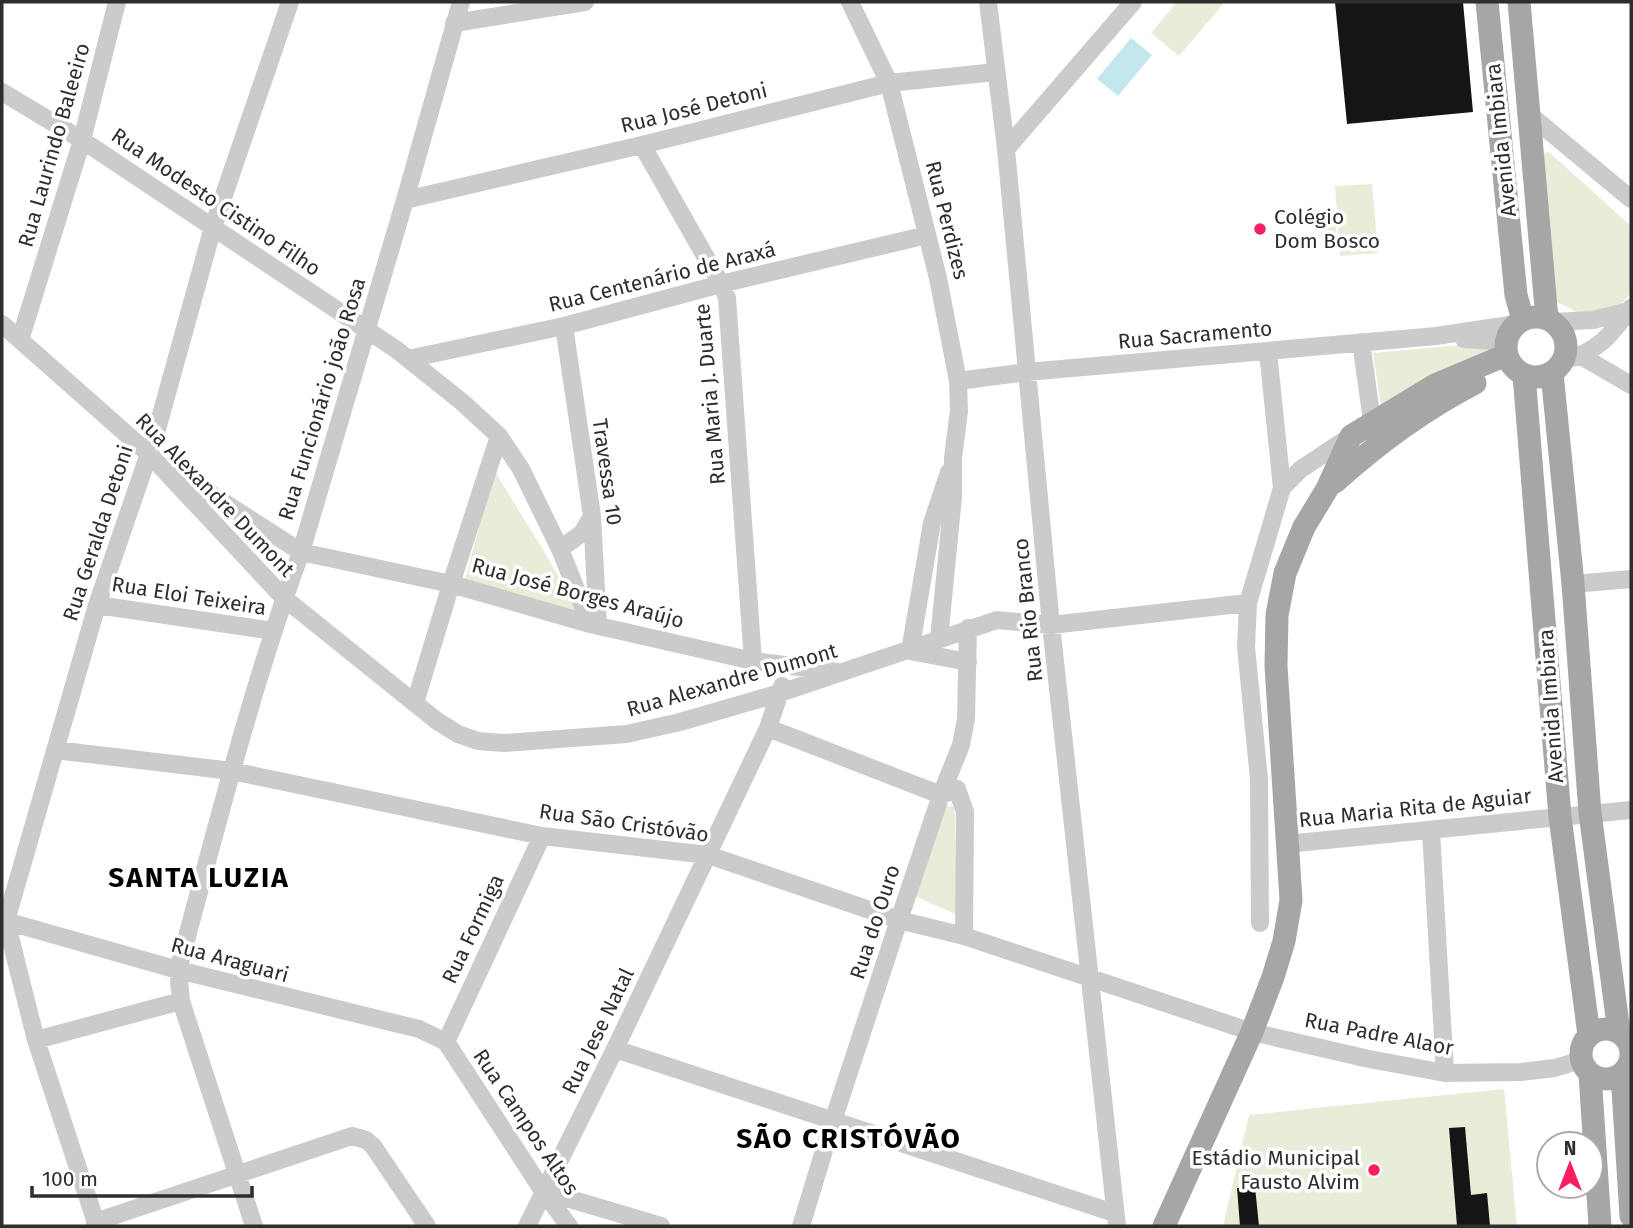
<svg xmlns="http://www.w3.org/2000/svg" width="1633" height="1228" font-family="'Fira Sans',sans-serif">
  <rect width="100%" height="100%" fill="#fff"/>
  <!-- green -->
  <path fill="#e8edda" d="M1177,2H1225L1179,56L1151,33Z
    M1549,152L1631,226V293L1616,310L1579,313L1555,301L1539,154Z
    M1372,184L1378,253L1340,256L1335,186Z
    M1334,208L1338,247L1322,248L1319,209Z
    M1460,345L1489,350L1381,406L1373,353Z
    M494,470L548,558L578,612L465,580Z
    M952,806L954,807L955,817L957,915L915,896L946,807Z
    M1504,1089L1517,1226H1223L1249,1115Z"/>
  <!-- water -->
  <path fill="#c4e7ee" d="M1131,38L1152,55L1118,96L1097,79Z"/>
  <!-- building -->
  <path fill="#151515" d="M1335,2H1463L1473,112L1347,124Z
    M1465,1127L1471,1195L1487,1193L1490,1226H1457L1449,1128Z
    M1255,1187L1259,1226H1240L1237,1188Z"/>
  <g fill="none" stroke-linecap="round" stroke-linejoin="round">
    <!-- minor -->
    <path stroke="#cbcbcb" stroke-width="18" d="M850,2L889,83L938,278L958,381L959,411L953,458V497L939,639
      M988,2L1006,149L1051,625L1117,1226
      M454,23L585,2
      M2,92L82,140L397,350L462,402L499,436L521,469L560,549L590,624
      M1530,115L1631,199
      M642,145L721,284L727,298L753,661
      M1006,149L1133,2
      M405,200L642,145L889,83L996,72
      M1553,322L1593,320L1629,311
      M2,324L149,454L284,598L437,721L458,734L478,741L504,743L627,734L680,722L780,693L997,620L1051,625L1248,603
      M564,326L592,516L598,626
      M1464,339L1506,342
      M20,340L82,140L117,2
      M1361,342L1372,421
      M1268,352L1282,488
      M1581,356L1631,385
      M408,359L564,326L721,284L927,235
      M1564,360C1598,353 1611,334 1631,308
      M958,381L1027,372L1436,336L1516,324
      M172,469L301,552L451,584L590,624L753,661L837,672
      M949,472L932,523L910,651L968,662
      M560,549L582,533L592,516
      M1573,584L1631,579
      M97,605L274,631
      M415,703L451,584L499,436
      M768,728L941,795L957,789L965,812L964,936
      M55,750L232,771L542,836L708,855L899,920L964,936L1252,1032L1369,1059L1445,1073L1521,1072L1555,1068L1581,1060
      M1431,831L1445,1073
      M1286,844L1631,810
      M2,920L178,970L419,1029L446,1042
      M1260,923L1259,779L1246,647L1248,603L1282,488L1301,469L1351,436
      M36,1040L181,1001
      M446,1042L542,836
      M446,1042L543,1191L569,1226
      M615,1049L1114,1213
      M543,1191L661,1226
      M95,1222L352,1136L366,1140L373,1146L427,1226
      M97,1226L36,1040L6,921L97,605L156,433L213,227L290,2
      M254,1226L181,1001L178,970C216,830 251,688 301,552L405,200L461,2
      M527,1226L615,1049L768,728L782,686
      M801,1226L833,1121L899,920L941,795L961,745L966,719L968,628"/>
    <!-- major -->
    <path stroke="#a6a6a6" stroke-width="23" d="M1487,2L1516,295L1523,320
      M1519,2L1547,319
      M1506 347a30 30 0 1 1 60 0a30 30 0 1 1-60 0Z
      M1552,373L1573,584L1590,813L1619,1032
      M1524,375L1560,817L1589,1035
      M1335,482C1378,443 1423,410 1475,383
      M1581 1054a25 25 0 1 1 50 0a25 25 0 1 1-50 0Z
      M1590,1074L1600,1226
      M1622,1074L1631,1216
      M1164,1226L1252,1032L1273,977L1284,941L1291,900L1276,666L1277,615L1285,573L1304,527L1327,489L1351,436L1435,385L1506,355"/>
  </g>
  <!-- markers -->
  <g fill="#f5205d" stroke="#fff" stroke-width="2.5">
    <circle cx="1260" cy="229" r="7"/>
    <circle cx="1374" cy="1170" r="7"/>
  </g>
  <g text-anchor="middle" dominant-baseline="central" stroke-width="7" stroke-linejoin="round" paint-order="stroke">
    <!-- street labels -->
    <g font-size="21" fill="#2e2e2e" stroke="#fff">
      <text transform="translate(694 108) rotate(-14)">Rua José Detoni</text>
      <text transform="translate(1501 140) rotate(-96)">Avenida Imbiara</text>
      <text transform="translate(54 145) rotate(-74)">Rua Laurindo Baleeiro</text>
      <text transform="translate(216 202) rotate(34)">Rua Modesto Cistino Filho</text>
      <text transform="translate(947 220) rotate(76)">Rua Perdizes</text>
      <text transform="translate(662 277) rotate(-14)">Rua Centenário de Araxá</text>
      <text transform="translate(1195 335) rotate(-5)">Rua Sacramento</text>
      <text transform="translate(710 394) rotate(-95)">Rua Maria J. Duarte</text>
      <text transform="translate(322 399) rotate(-73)">Rua Funcionário joão Rosa</text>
      <text transform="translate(607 472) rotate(82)">Travessa 10</text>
      <text transform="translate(215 495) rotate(46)">Rua Alexandre Dumont</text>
      <text transform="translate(98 533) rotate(-72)">Rua Geralda Detoni</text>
      <text transform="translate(578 593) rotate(15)">Rua José Borges Araújo</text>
      <text transform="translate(189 596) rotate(9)">Rua Eloi Teixeira</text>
      <text transform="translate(1028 610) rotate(-96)">Rua Rio Branco</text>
      <text transform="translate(732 680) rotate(-16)">Rua Alexandre Dumont</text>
      <text transform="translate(1551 706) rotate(-94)">Avenida Imbiara</text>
      <text transform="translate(1415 808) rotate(-6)">Rua Maria Rita de Aguiar</text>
      <text transform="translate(624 823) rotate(8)">Rua São Cristóvão</text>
      <text transform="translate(875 922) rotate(-72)">Rua do Ouro</text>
      <text transform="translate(473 929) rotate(-65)">Rua Formiga</text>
      <text transform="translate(230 960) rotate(15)">Rua Araguari</text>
      <text transform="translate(598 1031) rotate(-64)">Rua Jese Natal</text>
      <text transform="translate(1379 1034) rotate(11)">Rua Padre Alaor</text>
      <text transform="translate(526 1122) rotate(56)">Rua Campos Altos</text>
    </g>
    <!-- poi labels -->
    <g font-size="21" fill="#2e2e2e" stroke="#fff" text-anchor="start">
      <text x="1274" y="217">Colégio<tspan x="1274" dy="24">Dom Bosco</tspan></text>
      <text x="1360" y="1158" text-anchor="end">Estádio Municipal<tspan x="1360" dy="24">Fausto Alvim</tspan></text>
    </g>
    <!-- district labels -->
    <g font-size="28" font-weight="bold" letter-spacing="2" fill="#000" stroke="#fff">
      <text x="199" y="877">SANTA LUZIA</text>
      <text x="849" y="1138">SÃO CRISTÓVÃO</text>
    </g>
  </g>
  <!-- border -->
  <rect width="1633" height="1228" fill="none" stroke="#2e2e2e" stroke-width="7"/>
  <!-- north arrow -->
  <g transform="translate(1570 1165)"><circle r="33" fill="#ffffff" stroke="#ababab" stroke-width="2"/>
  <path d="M0-5L12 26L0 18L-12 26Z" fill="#f5205d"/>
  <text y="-10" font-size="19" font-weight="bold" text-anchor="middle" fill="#2e2e2e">N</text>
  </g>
  <!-- scale -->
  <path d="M32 1186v10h220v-10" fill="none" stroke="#2e2e2e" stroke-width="3.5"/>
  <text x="42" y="1186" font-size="21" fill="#2e2e2e" stroke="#ffffff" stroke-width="5" paint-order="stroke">100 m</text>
</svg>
